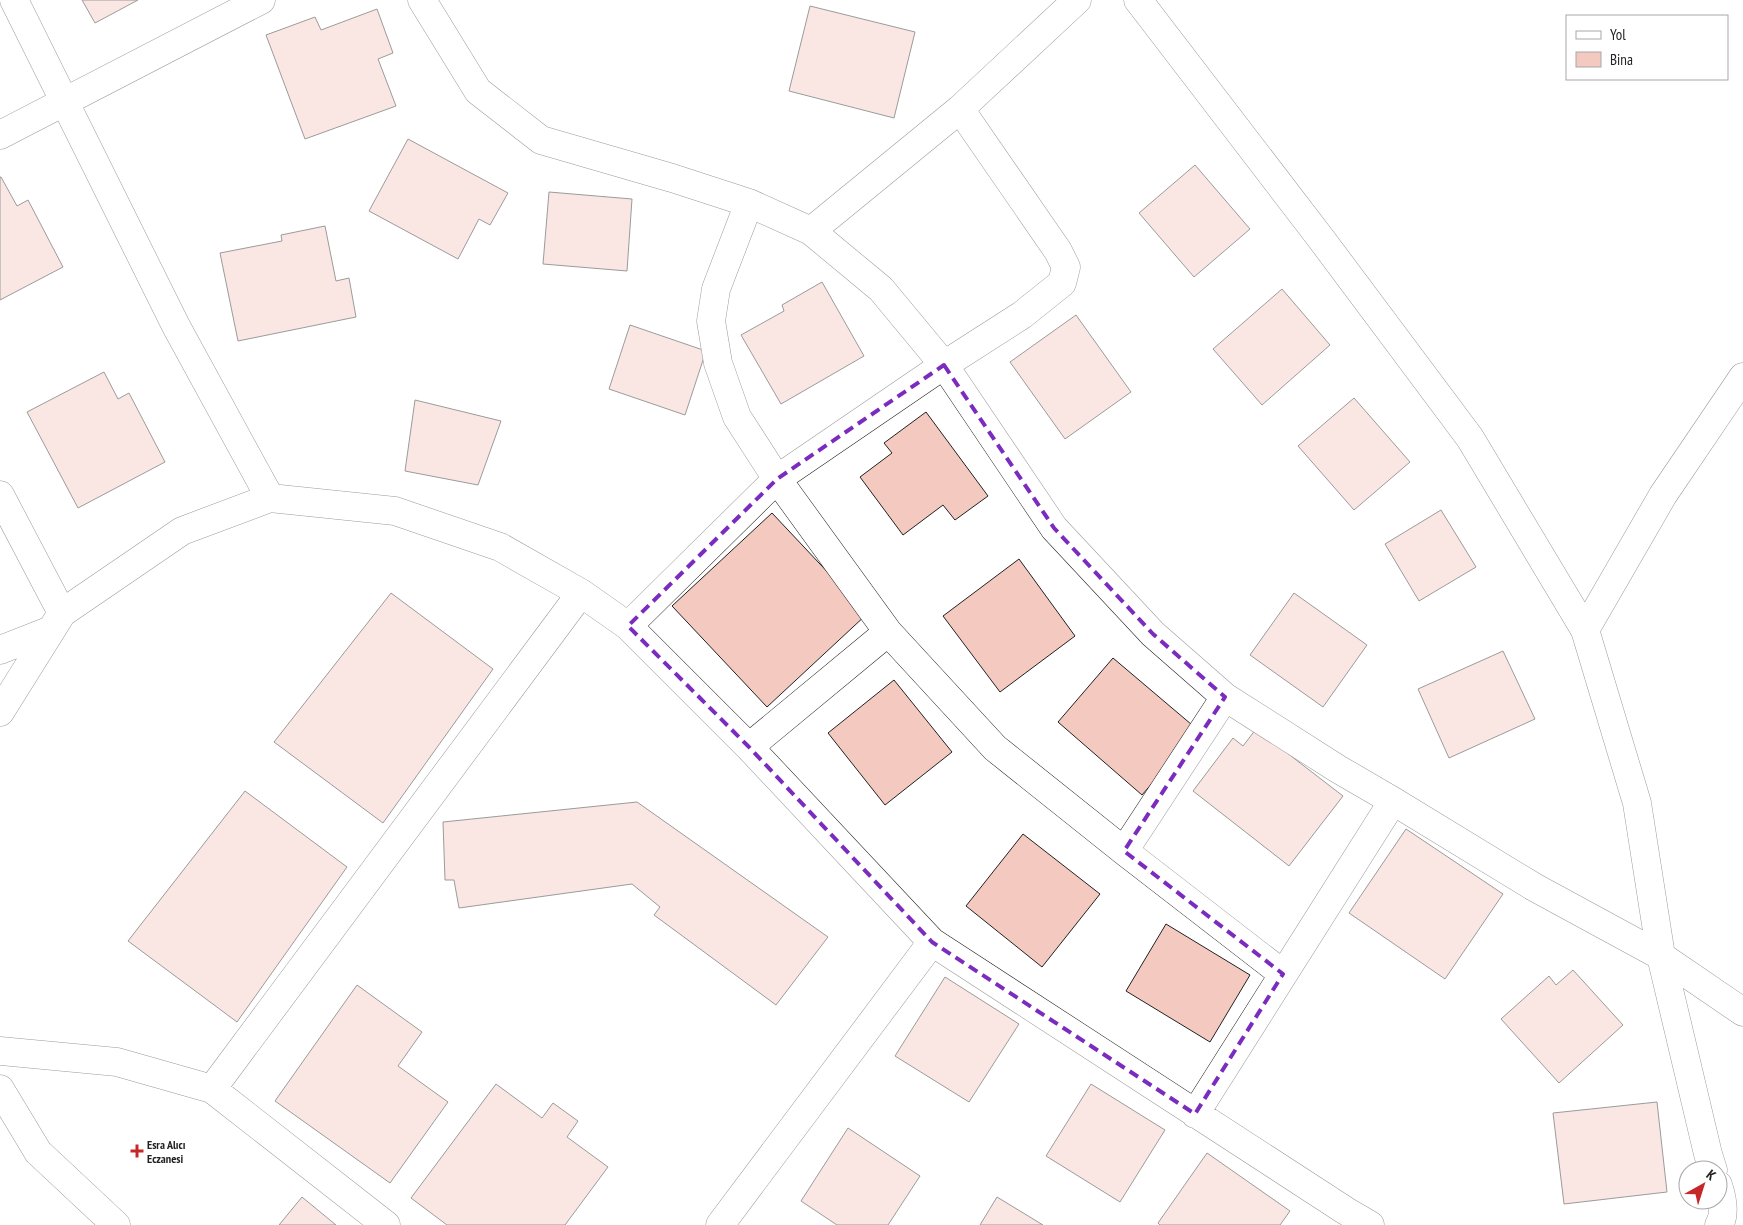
<svg xmlns="http://www.w3.org/2000/svg" width="1743" height="1225" font-family="'PT Sans Narrow',sans-serif">
  <rect width="100%" height="100%" fill="#fff"/>
  <!-- building -->
  <path fill="#f3c9c0" stroke="#222" d="M82,0H138L95,23Z
    M810,6L915,32L894,118L789,91Z
    M377,9L393,53L378,59L396,106L305,139L266,35L315,17L321,30Z
    M408,139L508,193L490,225L479,219L458,259L369,211Z
    M1195,165L1250,229L1194,277L1139,213Z
    M0,177H1L17,206L28,200L63,267L0,300Z
    M549,192L632,199L627,271L543,264Z
    M325,226L336,281L349,278L356,317L238,341L220,253L282,241L281,235Z
    M822,282L864,356L781,404L741,335L784,311L782,305Z
    M1282,289L1330,345L1262,405L1213,349Z
    M1076,315L1131,392L1065,439L1010,362Z
    M630,325L706,351L685,415L609,389Z
    M104,372L118,399L129,393L165,462L78,508L27,412Z
    M1354,398L1410,462L1354,510L1298,446Z
    M415,400L501,421L478,485L405,471Z
    M926,412L988,496L955,520L943,505L903,535L860,477L892,453L884,443Z
    M1441,510L1476,567L1419,601L1385,544Z
    M772,513L867,614L767,707L672,606Z
    M1019,559L1075,636L1000,692L943,616Z
    M391,593L493,669L383,823L274,742Z
    M1294,593L1367,645L1323,707L1250,655Z
    M1503,651L1535,719L1449,758L1418,689Z
    M1113,658L1198,730L1142,795L1058,722Z
    M894,680L952,752L885,805L828,733Z
    M1256,729L1343,796L1289,866L1193,791L1233,738L1243,746Z
    M245,791L347,867L237,1022L128,941Z
    M637,802L828,937L776,1005L654,915L660,907L632,884L459,908L454,880H445L443,822Z
    M1406,829L1503,894L1445,979L1349,913Z
    M1023,834L1100,894L1042,967L966,906Z
    M1166,924L1250,975L1210,1042L1126,991Z
    M1573,970L1623,1025L1559,1083L1501,1019L1549,976L1556,985Z
    M945,977L1019,1024L969,1102L895,1056Z
    M357,985L422,1032L398,1066L448,1102L390,1183L275,1101Z
    M496,1084L542,1118L553,1103L578,1121L567,1137L608,1167L565,1225H447L411,1198Z
    M1091,1084L1165,1130L1120,1202L1046,1156Z
    M1657,1102L1667,1192L1564,1204L1553,1113Z
    M848,1128L920,1176L888,1225H837L801,1201Z
    M1207,1153L1290,1211L1280,1225H1160L1158,1223Z
    M302,1197L336,1225H279Z
    M997,1197L1043,1225H980Z"/>
  <g fill="none" stroke-linecap="round" stroke-linejoin="round">
    <!-- minor casing -->
    <g stroke="#222" stroke-width="29">
      <path id="minor" d="M14,0L176,326L270,498
        M422,0L478,91L541,140L672,178L749,203L811,231L881,289L944,365L1054,528L1153,634L1225,697L1338,769L1393,801L1534,887L1661,956L1743,1012
        M1138,0L1322,240L1470,438L1585,630L1637,803L1661,956L1708,1154L1713,1170
        M0,135L261,0
        M749,203L716,289L711,321L718,363L737,417L777,479L888,632L995,748L1124,851L1283,974
        M811,231L960,109L1077,0
        M0,495L62,613
        M628,626L777,479L944,365L1022,315L1062,283L1066,267L1058,251L960,109
        M1585,630L1663,495L1743,377
        M0,650L51,630
        M0,712L62,613L182,531L270,498L395,511L500,547L581,593L628,626L749,747L932,942L1346,1211L1370,1225
        M749,747L888,632
        M1124,851L1225,697
        M0,1051L117,1062L212,1089L386,1225
        M0,1089L38,1152L116,1225
        M212,1089L581,593
        M1195,1114L1393,801
        M1718,1185C1722,1197 1726,1214 1719,1225
        M720,1225L932,942"/>
    </g>
    <!-- minor -->
    <use href="#minor" stroke="#fff" stroke-width="28"/>
  </g>
  <!-- marked area -->
  <path d="M0 0H1743V1225H0ZM944,365L1054,528L1153,634L1225,697L1124,851L1283,974L1195,1114L932,942L749,747L628,626L777,479Z" fill="#fff" fill-opacity=".55" fill-rule="evenodd"/>
  <path fill="none" stroke="#7b2cbf" stroke-width="4" stroke-dasharray="10 6" stroke-linejoin="round" d="M944,365L1054,528L1153,634L1225,697L1124,851L1283,974L1195,1114L932,942L749,747L628,626L777,479Z"/>
  <!-- markers -->
  <path fill="#c62828" stroke="#fff" stroke-width="2" d="M134.5 1143.5h5v5h5v5h-5v5h-5v-5h-5v-5h5z"/>
  <g text-anchor="middle" dominant-baseline="central" stroke-width="4" stroke-linejoin="round" paint-order="stroke">
    <!-- poi labels -->
    <g font-size="12" font-weight="bold" fill="#222" stroke="#fff" text-anchor="start">
      <text x="147" y="1144">Esra Alıcı<tspan x="147" dy="14">Eczanesi</tspan></text>
    </g>
  </g>
  <!-- legend -->
  <rect x="1566" y="15" width="162" height="65" fill="#ffffff" stroke="#a7a7a7"/>
  <rect x="1576" y="31" width="25" height="8" fill="#ffffff" stroke="#a7a7a7"/>
  <text x="1610" y="40" font-size="15" fill="#222222">Yol</text>
  <rect x="1576" y="52" width="25" height="15" fill="#f3c9c0" stroke="#a7a7a7"/>
  <text x="1610" y="65" font-size="15" fill="#222222">Bina</text>
  <!-- north arrow -->
  <g transform="translate(1703 1185) rotate(39)"><circle r="24" fill="#ffffff" stroke="#a7a7a7"/>
  <path d="M0-4L9 19L0 12L-9 19Z" fill="#c62828"/>
  <text y="-8" font-size="14" font-weight="bold" text-anchor="middle" fill="#222222">K</text>
  </g>
</svg>
